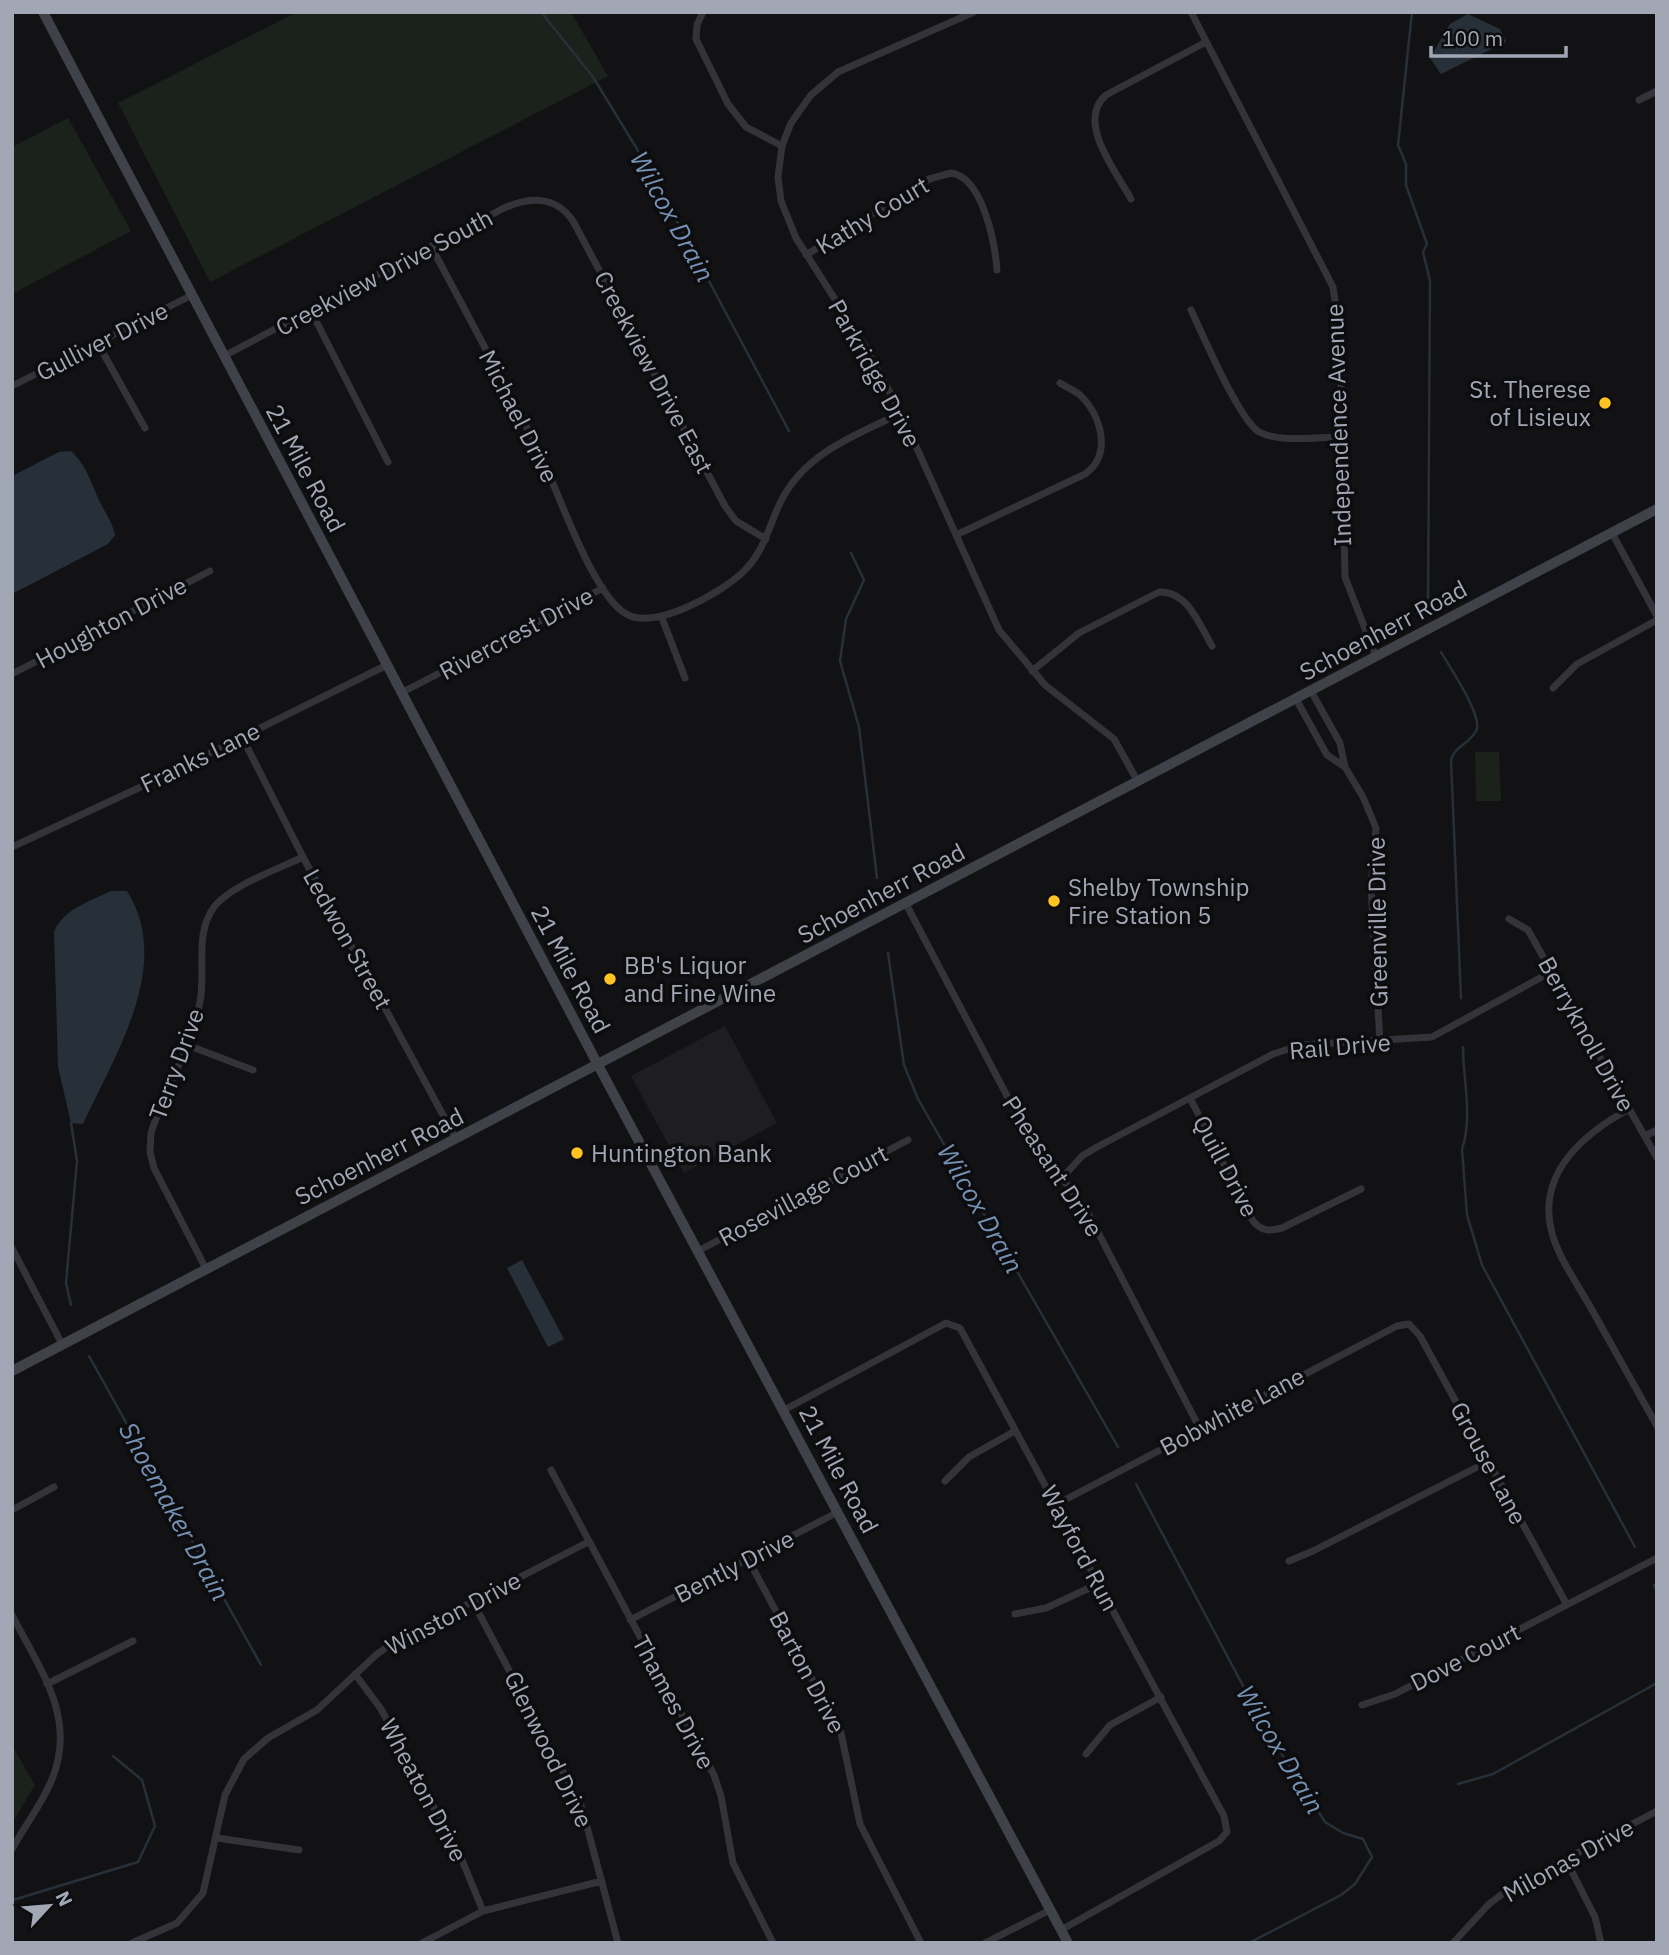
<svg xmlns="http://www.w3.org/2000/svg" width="1669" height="1955" font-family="'IBM Plex Sans',sans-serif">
  <rect width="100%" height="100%" fill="#121214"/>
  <!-- built -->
  <path fill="#1e1e21" d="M725,1026L777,1123L684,1173L631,1076Z"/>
  <!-- green -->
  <path fill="#1a221b" d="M297,12H571L608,76L210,282L118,103Z
    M68,118L131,231L12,294V147Z
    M1475,752H1499L1501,801H1476Z
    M12,1745L35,1785L12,1823Z"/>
  <!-- water -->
  <path fill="#273038" d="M1468,14L1500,29L1506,42L1441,74L1430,58L1450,24Z
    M71,451C88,467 91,484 101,504C107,516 112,522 115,535L108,544L12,594V476L59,452Z
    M111,891H127C174,965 114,1056 83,1124L71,1123L58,1067L54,932C63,909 91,901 111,891Z
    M522,1260L564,1339L548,1347L507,1268Z"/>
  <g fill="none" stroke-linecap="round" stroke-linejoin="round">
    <!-- stream -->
    <path stroke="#273038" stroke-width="2.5" d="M541,12L593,77L648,167L789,431
      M1412,12L1398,145L1406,164V185L1427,244L1423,252L1430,281L1428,605
      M851,553L864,580L846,619L840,661L859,727L877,878
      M1441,652C1449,666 1484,717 1476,731C1469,744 1455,746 1451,760L1461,998
      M888,953L904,1065L918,1099L1118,1447
      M1463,1047C1463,1080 1473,1117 1462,1149L1467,1215L1482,1265L1635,1547
      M71,1123L77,1161L66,1283L71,1305
      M89,1356L261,1665
      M1136,1484L1267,1731L1325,1822L1343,1833L1363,1839L1372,1857L1355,1884L1341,1895L1249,1943
      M1654,1585L1657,1590
      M1458,1784L1493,1774L1657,1683
      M13,1900L138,1862L155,1826L142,1780L113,1756"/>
    <!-- street -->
    <path stroke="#333339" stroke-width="7" d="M703,12L697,25L696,39L728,104L746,127L782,146
      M974,12L838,72L811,95L791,123L782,146L778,177L781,201L796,238L864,345L901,413L999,630L1045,685L1114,739L1138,782
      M1191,12L1333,287L1340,335L1345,577L1376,657
      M1639,100L1657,91
      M1131,199C1117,173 1075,121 1106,95L1206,42
      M431,246C467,314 503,381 538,449C557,487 592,597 628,615C658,629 720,593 742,573C765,552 769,524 782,499C807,452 856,435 901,413
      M806,255L929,179L951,173C983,177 995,244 997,270
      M1191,310C1203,335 1239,420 1259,432C1280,443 1317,437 1340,437
      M311,311L388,462
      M97,342L145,428
      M224,356L504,208C530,197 555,195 573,221L725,506L736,521L766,539
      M12,386L192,295
      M1612,533L1657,616
      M956,535L1085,474C1112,455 1102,416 1080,395C1074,390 1066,387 1060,383
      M662,618L685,678
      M1032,671L1079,633L1159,592C1188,591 1199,624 1212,646
      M12,674L210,571
      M1553,688L1577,664L1657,620
      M401,693L603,588
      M1296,699L1327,755L1345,767L1340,743L1311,691
      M242,737L303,857L456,1139
      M1345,767L1363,797L1376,828L1371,886L1380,1042
      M12,847L160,778L387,665
      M906,904L1025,1130L1087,1211L1199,1427
      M1509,919L1528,930L1657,1158
      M187,1045L253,1070
      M1190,1098L1253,1221C1262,1232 1270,1231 1282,1228L1361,1189
      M1629,1109C1585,1133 1538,1172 1551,1229C1557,1257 1578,1284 1592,1310C1613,1348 1635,1387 1657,1426
      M1645,1136L1657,1130
      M1063,1177L1082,1156L1097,1147L1273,1054L1301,1045L1432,1037L1551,972
      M12,1248L62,1344
      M698,1251L908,1140
      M206,1269L154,1168L150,1152L151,1133C165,1089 191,1048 200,1002C206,972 194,934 214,907C230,886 278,869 303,857
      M784,1410L946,1323L960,1328L1224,1816L1227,1832L1219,1841L1061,1930
      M551,1470L714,1775L721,1796L733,1863L773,1943
      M945,1481L969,1457L1015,1431
      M1057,1504L1397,1326L1409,1324L1420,1336L1567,1605
      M12,1510L54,1487
      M748,1559L841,1733L860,1824L921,1943
      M1289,1561L1313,1551L1489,1461
      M473,1602L582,1808L618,1943
      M1015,1614L1046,1608L1098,1584
      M12,1615C43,1675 82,1725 46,1792C36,1812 23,1829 12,1849
      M630,1620L838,1512
      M355,1674L381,1709L462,1860L483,1911
      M47,1684L133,1641
      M1362,1705L1395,1694L1657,1558
      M1086,1754L1110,1725L1161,1697
      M217,1838L299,1850
      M1566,1860L1595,1917L1601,1943
      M132,1943L177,1923L203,1893L225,1795L244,1759L268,1738L317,1710L376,1655L391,1644L588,1542
      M422,1943L483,1911L602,1881
      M985,1943L1050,1910
      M1453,1943L1489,1904L1509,1889L1657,1811"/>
    <!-- secondary -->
    <path stroke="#404249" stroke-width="10" d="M43,12L598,1065L1068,1943
      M12,1371L1657,509"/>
  </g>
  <!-- markers -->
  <g fill="#ffc41f" stroke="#0d0d0f" stroke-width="2.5">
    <circle cx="1605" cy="403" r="7"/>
    <circle cx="1054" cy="901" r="7"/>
    <circle cx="610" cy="979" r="7"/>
    <circle cx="577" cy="1153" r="7"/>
  </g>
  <g text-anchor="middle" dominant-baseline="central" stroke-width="7" stroke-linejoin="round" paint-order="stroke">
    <!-- street labels -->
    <g font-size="24" fill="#a2a7b6" stroke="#0d0d0f">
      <text transform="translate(872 215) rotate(-31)">Kathy Court</text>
      <text transform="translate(384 272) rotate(-28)">Creekview Drive South</text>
      <text transform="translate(102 341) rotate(-27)">Gulliver Drive</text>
      <text transform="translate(654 372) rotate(62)">Creekview Drive East</text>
      <text transform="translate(875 373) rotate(61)">Parkridge Drive</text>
      <text transform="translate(519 416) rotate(63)">Michael Drive</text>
      <text transform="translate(1338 425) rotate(-92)">Independence Avenue</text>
      <text transform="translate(306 468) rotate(62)">21 Mile Road</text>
      <text transform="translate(111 622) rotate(-28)">Houghton Drive</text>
      <text transform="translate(1383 630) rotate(-28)">Schoenherr Road</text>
      <text transform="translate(516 633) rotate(-28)">Rivercrest Drive</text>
      <text transform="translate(200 757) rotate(-26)">Franks Lane</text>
      <text transform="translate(881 893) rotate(-28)">Schoenherr Road</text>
      <text transform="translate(1377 922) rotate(-91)">Greenville Drive</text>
      <text transform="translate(348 939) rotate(61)">Ledwon Street</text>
      <text transform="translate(571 969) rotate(62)">21 Mile Road</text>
      <text transform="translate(1587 1034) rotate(61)">Berryknoll Drive</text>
      <text transform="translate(1340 1046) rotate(-5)">Rail Drive</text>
      <text transform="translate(176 1064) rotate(-70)">Terry Drive</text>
      <text transform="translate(379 1156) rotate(-27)">Schoenherr Road</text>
      <text transform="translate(1053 1166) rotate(57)">Pheasant Drive</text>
      <text transform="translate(1226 1166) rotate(62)">Quill Drive</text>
      <text transform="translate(803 1195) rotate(-28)">Rosevillage Court</text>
      <text transform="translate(1232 1411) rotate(-28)">Bobwhite Lane</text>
      <text transform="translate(1489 1463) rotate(62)">Grouse Lane</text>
      <text transform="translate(839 1469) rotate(62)">21 Mile Road</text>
      <text transform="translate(1080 1548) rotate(62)">Wayford Run</text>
      <text transform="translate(734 1566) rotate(-27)">Bently Drive</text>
      <text transform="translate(453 1613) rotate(-28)">Winston Drive</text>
      <text transform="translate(1465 1657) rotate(-27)">Dove Court</text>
      <text transform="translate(808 1672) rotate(62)">Barton Drive</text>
      <text transform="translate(674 1702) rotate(62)">Thames Drive</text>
      <text transform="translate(549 1749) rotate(64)">Glenwood Drive</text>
      <text transform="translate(424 1790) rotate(62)">Wheaton Drive</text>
      <text transform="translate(1568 1860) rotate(-29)">Milonas Drive</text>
    </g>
    <!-- poi labels -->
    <g font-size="24" fill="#a2a7b6" stroke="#0d0d0f" text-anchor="start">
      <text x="1591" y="389" text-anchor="end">St. Therese<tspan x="1591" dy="28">of Lisieux</tspan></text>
      <text x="1068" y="887">Shelby Township<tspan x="1068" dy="28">Fire Station 5</tspan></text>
      <text x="624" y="965">BB's Liquor<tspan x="624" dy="28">and Fine Wine</tspan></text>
      <text x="591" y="1153">Huntington Bank</text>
    </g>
    <!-- water labels -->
    <g font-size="26" font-style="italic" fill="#7592b4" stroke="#0d0d0f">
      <text transform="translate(673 216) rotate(61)">Wilcox Drain</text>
      <text transform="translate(981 1208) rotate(60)">Wilcox Drain</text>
      <text transform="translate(175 1511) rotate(61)">Shoemaker Drain</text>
      <text transform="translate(1281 1749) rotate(59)">Wilcox Drain</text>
    </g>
  </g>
  <!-- border -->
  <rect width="1669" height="1955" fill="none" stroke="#a2a7b6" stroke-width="28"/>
  <!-- north arrow -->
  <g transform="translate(49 1906) rotate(64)" stroke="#0d0d0f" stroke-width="5" paint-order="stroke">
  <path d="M0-5L12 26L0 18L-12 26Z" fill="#a2a7b6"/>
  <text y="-10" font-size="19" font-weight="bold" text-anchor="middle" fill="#a2a7b6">N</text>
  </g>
  <!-- scale -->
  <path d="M1431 46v10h135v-10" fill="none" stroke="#a2a7b6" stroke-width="3.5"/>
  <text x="1442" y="46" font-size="21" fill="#a2a7b6" stroke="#0d0d0f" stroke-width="5" paint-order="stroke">100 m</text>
</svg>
